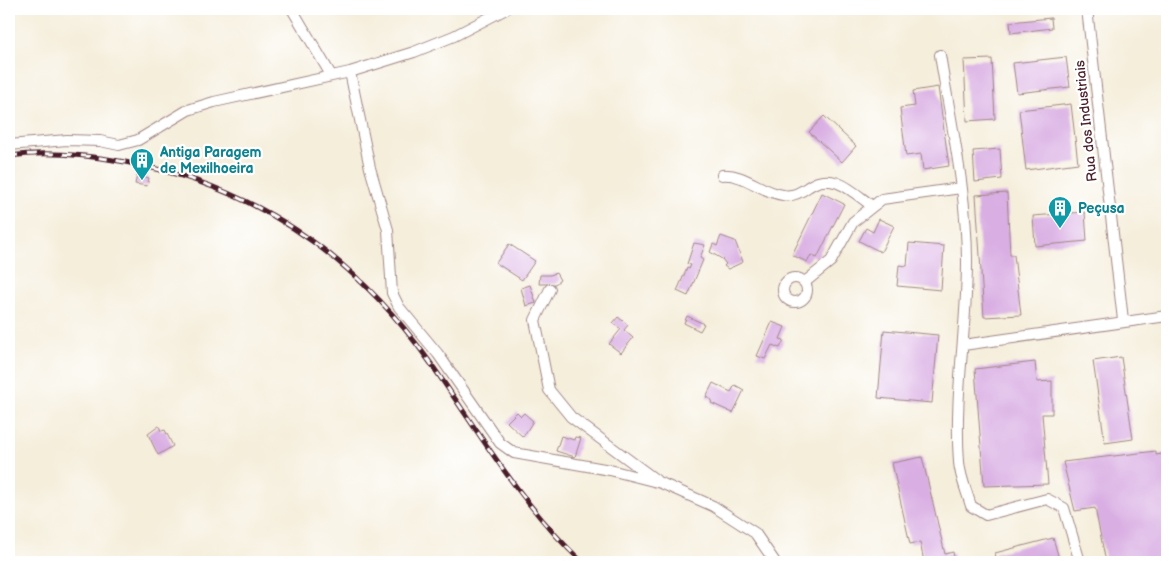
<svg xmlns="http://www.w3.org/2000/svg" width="1176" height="571" font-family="'Balsamiq Sans',sans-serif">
  <rect width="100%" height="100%" fill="#fff"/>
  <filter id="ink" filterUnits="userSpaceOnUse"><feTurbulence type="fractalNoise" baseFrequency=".02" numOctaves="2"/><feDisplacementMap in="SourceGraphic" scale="10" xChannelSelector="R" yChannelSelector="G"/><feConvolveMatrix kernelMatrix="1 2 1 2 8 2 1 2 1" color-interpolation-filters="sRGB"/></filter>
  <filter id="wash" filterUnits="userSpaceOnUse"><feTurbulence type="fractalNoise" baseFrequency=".0096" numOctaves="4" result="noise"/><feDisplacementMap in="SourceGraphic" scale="20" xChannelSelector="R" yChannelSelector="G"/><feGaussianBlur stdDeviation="1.12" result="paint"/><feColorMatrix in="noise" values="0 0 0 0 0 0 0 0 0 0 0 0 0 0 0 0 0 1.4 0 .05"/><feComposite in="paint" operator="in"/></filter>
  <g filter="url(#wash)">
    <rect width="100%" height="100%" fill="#f5eedb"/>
    <g id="blocks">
      <!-- building -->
      <path fill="#d9aee3" d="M1051,18L1052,28L1011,33L1010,22Z
        M1066,57L1070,87L1017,93L1013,63Z
        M992,59L995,119L967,121L964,60Z
        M938,87L949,166L923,170L921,154L906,156L900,108L915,106L913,91Z
        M1071,104L1078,163L1026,170L1019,110Z
        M824,116L856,146L842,162L809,132Z
        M1000,149L1002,179L975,182L973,151Z
        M137,175L149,178L147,186L135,184Z
        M822,193L844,204L817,258L811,255L807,262L792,255Z
        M1007,193L1010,255H1014L1021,315L984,317L976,195Z
        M1085,212L1087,241L1035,246L1033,216Z
        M879,219L894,226L881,252L859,241L866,228L873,232Z
        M721,236L735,241L743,262L728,269L724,266L726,264L722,259L710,252L713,244L717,246Z
        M694,243L705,245L700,258L703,260L688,296L677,291L687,268L689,269L691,265L687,264Z
        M909,243L944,246L941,290L897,286L899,265L907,266Z
        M509,244L535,261L522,280L496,263Z
        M556,273L560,280L555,284H539L540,275H550Z
        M530,285L536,303L526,306L521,288Z
        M687,316L704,324L700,331L684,323Z
        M618,317L628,325L624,330L633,338L621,353L609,344L621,329L613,323Z
        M772,322L785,327L780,339L784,340L780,348L772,345L765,359L757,356Z
        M884,330L938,335L932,403L878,398Z
        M1121,357L1133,439L1105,443L1093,361Z
        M1035,362L1037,382L1052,381V414H1042L1048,484L984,486L975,369Z
        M713,383L731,392L735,385L744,390L733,413L711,403L712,400L706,397Z
        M517,412L521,416L524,413L533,421L523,437L507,422Z
        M159,426L161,431L165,430L173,446L158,455L148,434Z
        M561,436L574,440L575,437L581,438L575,457L556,451Z
        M1156,451V455L1167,453V558L1147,562H1106L1095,508L1075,511L1063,462Z
        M922,457L945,554L953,552L955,562H924L920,542L910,544L892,463Z
        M1053,538L1060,562H997L995,553Z"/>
    </g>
  </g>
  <g filter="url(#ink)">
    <use href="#blocks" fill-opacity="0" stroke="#a08683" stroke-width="1"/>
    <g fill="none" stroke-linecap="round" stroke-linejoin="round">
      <!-- street casing -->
      <g stroke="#a08683" stroke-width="12">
        <path id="street" d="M292,9L331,75
          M1087,9L1123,320
          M940,55C951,123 967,192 967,262C967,329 954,395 959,462C960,477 967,492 971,506L986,515L1047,499L1064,508L1080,562
          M350,72L370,168L388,230L392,293L399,307L438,354L500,443L514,453L610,470L661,483L713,506L755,533L775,562
          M9,145L67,140L100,141L119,145L138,140L188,110L214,102L350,72L414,52L454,36L506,9
          M722,175C745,173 760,192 783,195C792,197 800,193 808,187C832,170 852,191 872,206
          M783 290a12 12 0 1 1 24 0a12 12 0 1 1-24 0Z
          M805,282L831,261L853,222L882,199L961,188
          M550,289L535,320L549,390L571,417L656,480
          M963,345L1167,316"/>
      </g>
      <!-- street -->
      <use href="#street" stroke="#fff" stroke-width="10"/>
      <!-- rail casing -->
      <g stroke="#4a1f2b" stroke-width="5">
        <path id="rail" d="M9,156C47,151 87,155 125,162C254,186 354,255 429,361C478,430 520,504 582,562"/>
      </g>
      <!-- rail -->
      <use href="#rail" stroke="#fff" stroke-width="3" stroke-dasharray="9" stroke-linecap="butt"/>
    </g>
  </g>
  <!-- icons -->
  <defs>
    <g id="building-pin" transform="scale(1.25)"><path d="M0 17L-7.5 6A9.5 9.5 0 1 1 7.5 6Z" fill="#0f9aa8" stroke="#fff"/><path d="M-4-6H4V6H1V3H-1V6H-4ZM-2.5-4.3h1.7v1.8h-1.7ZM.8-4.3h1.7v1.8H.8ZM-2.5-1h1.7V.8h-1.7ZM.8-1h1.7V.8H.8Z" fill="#fff"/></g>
  </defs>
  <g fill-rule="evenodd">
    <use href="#building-pin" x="142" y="160"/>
    <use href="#building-pin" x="1060" y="208"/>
  </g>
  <g text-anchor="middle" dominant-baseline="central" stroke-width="4.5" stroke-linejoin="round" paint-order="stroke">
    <!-- street labels -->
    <g font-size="14" fill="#4a1f2b" stroke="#fff">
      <text transform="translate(1086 121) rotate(-96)">Rua dos Industriais</text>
    </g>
    <!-- culture labels -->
    <g font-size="14" font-weight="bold" fill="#0d838f" stroke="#fff" text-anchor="start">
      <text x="160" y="152">Antiga Paragem<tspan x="160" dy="16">de Mexilhoeira</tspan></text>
      <text x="1078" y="208">Peçusa</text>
    </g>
  </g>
  <!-- margin -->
  <rect width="1176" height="571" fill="none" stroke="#fff" stroke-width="30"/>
</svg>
